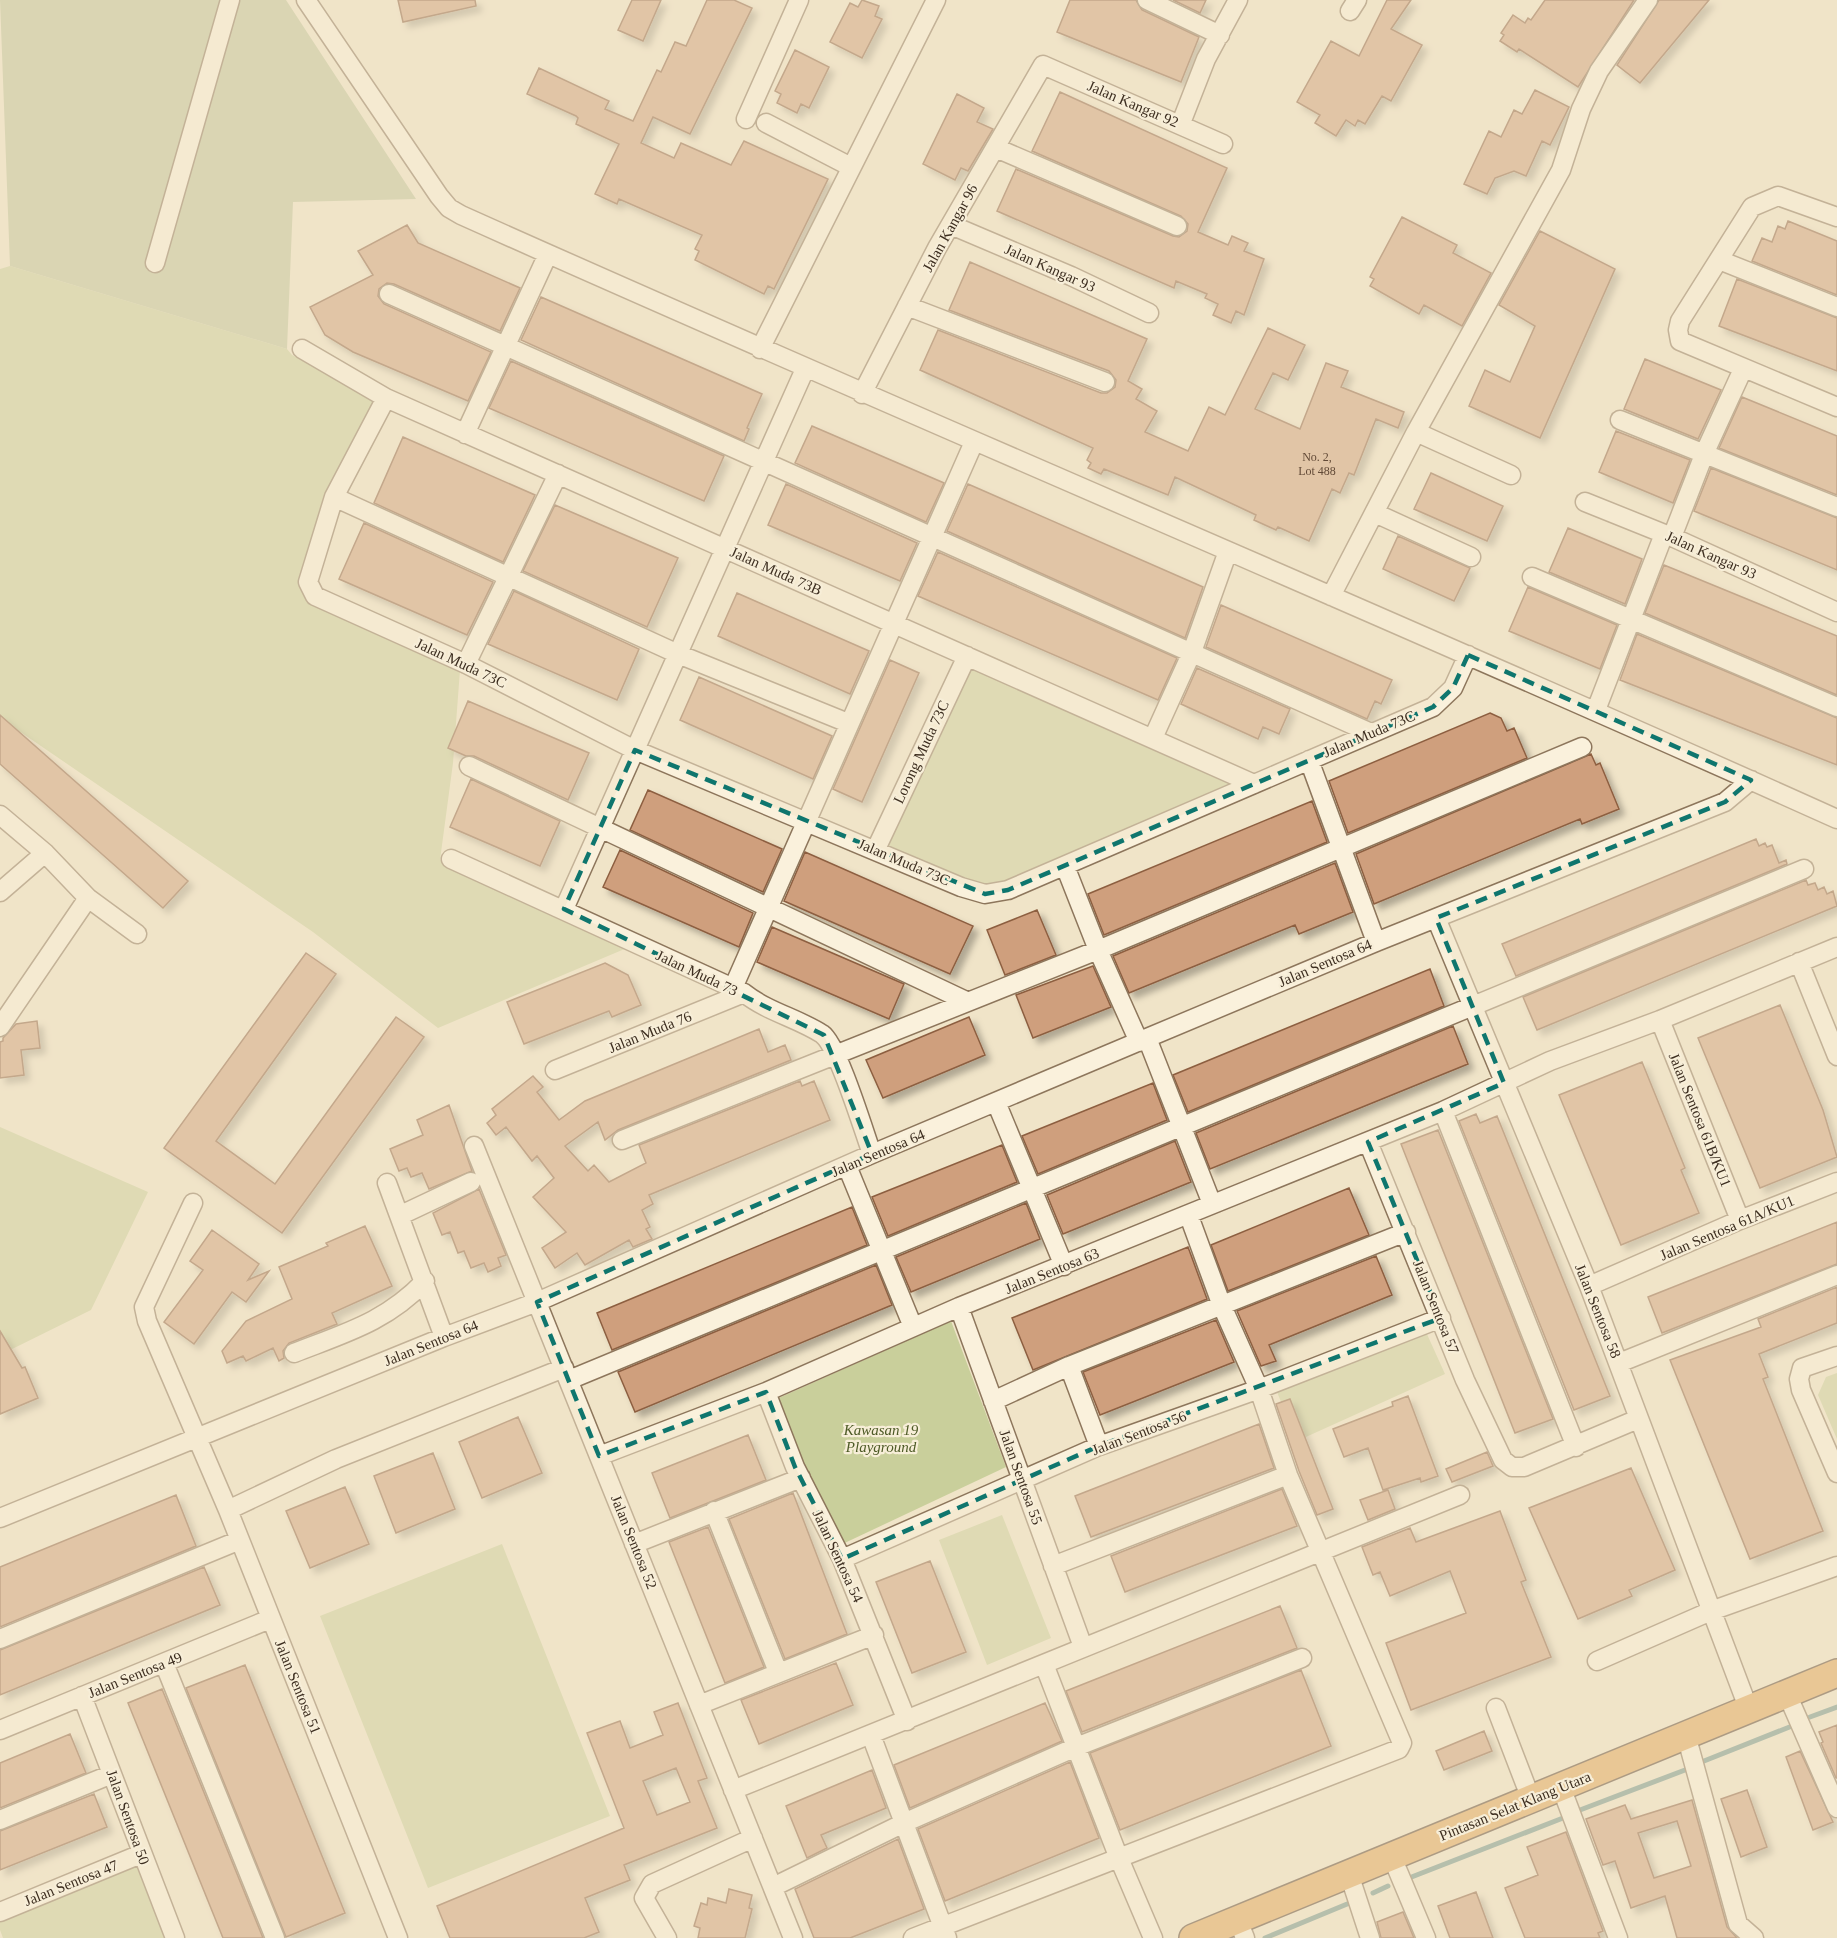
<svg xmlns="http://www.w3.org/2000/svg" width="1837" height="1938" font-family="Georgia,serif">
  <defs>
    <filter id="shadow"><feDropShadow dx="5.5" dy="5.5" stdDeviation="3" flood-color="#0004"/></filter>
  </defs>
  <rect width="100%" height="100%" fill="#f0e4c8"/>
  <!-- green -->
  <path fill="#c9cf9b" d="M10,266L287,349L292,355L374,399L305,580L460,670L453,763L440,860L634,945L438,1028L313,932L0,718V269Z
    M967,656L1254,784L985,894L876,849Z
    M0,1127L148,1192L91,1310L0,1355Z
    M951,1321L1006,1467L834,1548L772,1401Z
    M1426,1332L1445,1374L1297,1441L1277,1392Z
    M1837,1373V1439L1818,1395L1826,1377Z
    M1002,1515L1051,1638L987,1665L939,1540Z
    M502,1544L610,1816L428,1888L320,1616Z
    M141,1854L175,1938H3L0,1930V1912Z"/>
  <!-- cemetery -->
  <path fill="#bfc49a" d="M0,0H286L416,199L293,202L287,349L10,266Z"/>
  <g fill="none" stroke-linecap="round" stroke-linejoin="round">
    <!-- stream -->
    <path stroke="#6f938a" stroke-width="5" d="M1810,1717L1837,1707
      M1704,1761L1792,1726
      M1580,1810L1685,1770
      M1409,1878L1563,1818
      M1373,1893L1388,1886
      M1265,1938L1352,1902"/>
  </g>
  <!-- building -->
  <path fill="#cf9f7d" stroke="#8d5f41" stroke-width="1.5" fill-rule="evenodd" filter="url(#shadow)" d="M398,0H475L476,6L403,22Z
    M632,0H661L643,41L618,30Z
    M707,0H734L752,8L690,134L653,117L641,143L674,158L681,143L731,165L744,141L828,179L774,289L768,286L764,294L695,260L699,251L695,249L702,235L619,199L617,204L595,194L619,144L576,124L578,118L576,116L527,94L539,68L609,101L605,109L633,121L657,70L661,72L675,42L686,46Z
    M862,0L879,6L875,16L882,19L862,58L830,42L850,3L858,7Z
    M1070,0H1136L1142,10L1199,37L1181,82L1057,32Z
    M1173,0H1206L1200,13Z
    M1387,0H1411L1391,29L1422,45L1391,101L1382,96L1365,124L1358,120L1355,126L1346,120L1336,136L1315,123L1320,115L1297,102L1331,41L1359,56Z
    M1545,0H1634L1578,87L1519,49L1517,52L1500,41L1504,35L1501,33L1513,15L1525,23L1528,18L1531,20Z
    M1659,0H1709L1640,83L1617,65Z
    M795,50L829,67L809,108L801,104L797,113L777,103L781,94L775,91Z
    M1535,90L1569,107L1550,145L1542,141L1526,176L1514,171L1495,178L1487,194L1464,184L1489,131L1501,137L1514,110L1522,114Z
    M1060,92L1227,168L1198,232L1228,245L1232,236L1248,243L1244,251L1264,259L1244,315L1236,311L1231,323L1213,315L1218,304L1205,298L1207,294L1176,281L1174,288L997,211L1016,169L1173,236L1179,237L1187,231L1188,224L1181,216L1032,151Z
    M957,94L984,108L977,122L993,129L968,171L961,168L955,180L923,164Z
    M1402,217L1457,245L1453,253L1491,273L1462,326L1424,305L1419,314L1370,286L1374,279L1370,277Z
    M1788,221L1837,241V295L1752,261L1762,238L1772,242L1778,226L1785,229Z
    M407,225L418,243L520,288L500,331L394,284L387,283L379,289L378,296L384,304L491,352L468,401L353,352L325,335L310,307L373,275L358,251Z
    M1540,231L1615,269L1540,438L1469,406L1485,370L1510,382L1535,326L1499,305Z
    M970,262L1147,339L1128,381L1142,389L1136,399L1157,411L1145,432L1188,451L1209,407L1225,415L1268,328L1305,345L1288,380L1273,373L1255,409L1300,429L1326,363L1348,371L1341,387L1404,412L1398,428L1376,419L1354,475L1349,473L1340,493L1332,489L1309,541L1278,527L1276,530L1254,520L1256,515L1175,477L1168,495L1104,469L1101,474L1088,468L1091,463L1087,460L1093,448L920,370L938,330L1101,393H1107L1115,387L1116,380L1109,371L949,310Z
    M1737,279L1837,318V371L1719,326Z
    M541,297L762,394L747,428L749,429L744,441L521,340Z
    M1645,359L1721,390L1698,439L1624,409Z
    M511,361L724,456L704,501L489,408Z
    M1742,397L1837,436V495L1719,448Z
    M812,426L944,483L926,522L795,463Z
    M1616,431L1690,460L1673,503L1599,472Z
    M403,437L535,495L503,562L374,503Z
    M1711,468L1837,518V570L1694,511Z
    M1431,473L1503,506L1487,541L1414,509Z
    M786,484L917,543L900,581L768,525Z
    M968,484L1203,587L1185,638L947,531Z
    M555,505L678,558L647,627L523,571Z
    M364,523L493,582L467,635L339,579Z
    M1568,528L1642,559L1625,604L1549,572Z
    M1398,536L1470,568L1454,601L1383,569Z
    M938,552L1177,658L1158,700L918,596Z
    M1664,565L1837,636V695L1645,613Z
    M1528,587L1617,625L1600,669L1509,631Z
    M514,591L639,649L617,700L488,644Z
    M737,593L869,651L850,694L718,636Z
    M1221,605L1392,680L1381,704L1375,701L1367,719L1206,647Z
    M1637,634L1837,718V765L1620,680Z
    M890,660L919,673L862,802L833,789Z
    M1197,668L1290,709L1279,734L1263,727L1258,739L1181,704Z
    M699,677L832,736L813,779L680,720Z
    M468,701L589,753L568,800L474,756H466L448,748Z
    M1490,713L1501,718L1507,731L1514,728L1527,758L1348,833L1329,781Z
    M0,715L188,881L163,908L0,764Z
    M1591,754L1596,765L1600,763L1619,809L1582,824L1580,819L1374,904L1356,854Z
    M471,779L560,821L540,866L450,827Z
    M648,790L782,849L763,892L630,830Z
    M1312,801L1327,842L1104,935L1088,894Z
    M1756,839L1759,846L1765,843L1767,847L1772,845L1779,863L1786,860L1787,864L1516,976L1502,944Z
    M620,850L753,913L739,947L603,887Z
    M805,852L973,926L950,974L784,901Z
    M1335,863L1353,912L1299,934L1295,925L1129,993L1113,956Z
    M1806,880L1808,885L1815,883L1818,890L1824,887L1827,894L1833,891L1837,906L1537,1030L1523,997Z
    M1037,910L1056,955L1005,975L987,930Z
    M772,927L904,984L889,1019L757,962Z
    M306,953L336,974L216,1141L275,1184L396,1017L424,1037L282,1233L164,1148Z
    M605,963L628,975L641,1005L612,1017L609,1011L524,1044L507,1002Z
    M1093,966L1111,1007L1033,1038L1016,995Z
    M1430,969L1444,1006L1188,1112L1173,1075Z
    M1780,1005L1823,1110L1837,1157L1760,1188L1698,1038Z
    M969,1017L985,1055L883,1098L866,1060Z
    M37,1021L40,1048L21,1050L24,1075L0,1078V1042L3,1041V1038L16,1024Z
    M1453,1026L1468,1064L1210,1169L1196,1133Z
    M759,1029L768,1052L785,1045L791,1060L618,1130L605,1140L598,1122L565,1146L588,1171L594,1165L609,1182L646,1163L639,1145L800,1081L802,1086L814,1081L830,1120L649,1195L653,1204L642,1210L650,1227L646,1229L652,1239L633,1247L629,1240L585,1265L577,1253L555,1268L542,1248L566,1232L533,1197L554,1178L537,1156L532,1161L506,1127L496,1135L487,1123L496,1115L492,1109L533,1076L543,1087L537,1092L559,1120L585,1101Z
    M1642,1062L1685,1168L1681,1170L1699,1213L1621,1245L1559,1095Z
    M1153,1083L1167,1120L1038,1174L1022,1136Z
    M449,1105L472,1171L429,1189L422,1173L411,1177L407,1168L399,1171L390,1149L423,1135L417,1120Z
    M1476,1114L1480,1123L1497,1116L1610,1396L1574,1410L1459,1121Z
    M1438,1130L1553,1419L1515,1433L1401,1144Z
    M1175,1141L1191,1182L1063,1234L1047,1195Z
    M1002,1145L1017,1182L888,1236L872,1197Z
    M1349,1188L1369,1235L1228,1291L1211,1245Z
    M479,1189L506,1255L498,1258L501,1266L488,1272L484,1263L471,1268L464,1251L458,1253L450,1232L442,1235L433,1213Z
    M1026,1203L1040,1239L911,1292L896,1257Z
    M852,1207L867,1245L612,1350L597,1313Z
    M1837,1222V1264L1662,1333L1648,1297Z
    M365,1226L392,1286L332,1313L337,1324L289,1343L283,1351L284,1358L279,1361L273,1348L246,1361L243,1356L227,1363L222,1351L246,1321L292,1299L279,1267L328,1246L326,1243Z
    M212,1230L259,1264L248,1280L269,1271L246,1302L232,1292L194,1344L164,1322L203,1270L190,1261Z
    M1188,1247L1207,1299L1033,1370L1012,1318Z
    M1376,1256L1392,1295L1269,1345L1276,1361L1261,1366L1237,1311Z
    M876,1265L892,1305L635,1412L618,1372Z
    M1837,1287V1323L1759,1354L1768,1377L1763,1379L1823,1531L1750,1559L1670,1360L1761,1327L1758,1319Z
    M1216,1320L1234,1362L1100,1415L1083,1372Z
    M0,1331L22,1368L25,1367L38,1398L0,1414Z
    M1408,1396L1438,1476L1421,1482L1420,1478L1383,1490L1368,1448L1344,1457L1333,1429L1393,1406L1392,1402Z
    M1290,1399L1333,1509L1317,1515L1299,1471L1276,1404Z
    M518,1417L542,1473L482,1498L459,1442Z
    M1259,1424L1274,1468L1091,1537L1075,1496Z
    M748,1435L766,1480L670,1518L652,1473Z
    M1487,1452L1493,1466L1452,1482L1446,1469Z
    M433,1453L455,1509L396,1533L374,1476Z
    M1631,1468L1675,1570L1629,1590L1632,1596L1578,1619L1529,1508Z
    M345,1487L369,1544L310,1568L286,1511Z
    M1282,1489L1297,1526L1125,1592L1111,1556Z
    M1388,1490L1395,1509L1368,1520L1360,1500Z
    M793,1493L847,1634L785,1659L729,1519Z
    M176,1495L196,1546L0,1627V1567Z
    M1500,1511L1526,1580L1521,1582L1551,1657L1411,1710L1386,1643L1466,1613L1450,1571L1390,1596L1380,1572L1373,1575L1362,1547L1410,1528L1416,1542Z
    M708,1527L764,1667L725,1683L669,1542Z
    M930,1561L966,1652L912,1673L876,1582Z
    M204,1567L220,1605L0,1695V1650Z
    M1280,1606L1297,1648L1082,1732L1066,1691Z
    M836,1663L853,1705L759,1744L741,1700Z
    M245,1665L345,1913L286,1937L186,1688Z
    M1301,1670L1331,1746L1120,1830L1090,1753Z
    M162,1689L263,1938H223L143,1740L128,1703Z
    M678,1703L707,1778L698,1781L717,1828L624,1865L630,1880L585,1898L599,1932L584,1938H450L437,1906L624,1828L587,1733L620,1721L630,1748L663,1735L654,1712ZM676,1768L690,1802L657,1815L643,1781Z
    M1045,1703L1062,1741L910,1808L894,1765Z
    M1837,1725V1778H1836L1821,1743L1823,1742L1819,1732Z
    M1484,1731L1492,1751L1444,1770L1436,1751Z
    M70,1734L86,1773L0,1808V1763Z
    M1800,1751L1833,1822L1813,1830L1786,1757Z
    M1070,1762L1099,1838L945,1901L918,1829Z
    M872,1770L886,1808L821,1835L827,1848L807,1858L786,1806Z
    M1747,1790L1767,1847L1741,1857L1721,1799Z
    M94,1794L107,1827L0,1870V1831Z
    M1692,1800L1727,1927L1737,1938H1677L1665,1896L1631,1908L1615,1861L1603,1865L1586,1819L1625,1805L1631,1819ZM1677,1821L1691,1866L1654,1878L1638,1833Z
    M1566,1832L1603,1931L1598,1933L1600,1938H1525L1505,1888L1538,1875L1527,1847Z
    M898,1839L924,1909L850,1938H814L795,1889Z
    M729,1889L752,1895L749,1908L752,1909L745,1938H698L700,1928L694,1926L701,1903L707,1905L708,1898L726,1903Z
    M1476,1892L1493,1938H1450L1438,1906Z
    M1403,1912L1414,1938H1381L1377,1922Z"/>
  <g fill="none" stroke-linecap="round" stroke-linejoin="round">
    <!-- minor casing -->
    <g stroke="#8d765c" stroke-width="21">
      <path id="minor" d="M306,0L439,196L449,208L461,215C918,420 1380,613 1837,819
        M1147,0L1220,35
        M1350,11L1357,0
        M746,119L799,0
        M766,123L851,167
        M1181,123L1206,59L1238,0
        M996,148L1177,226
        M1837,217L1778,196L1752,207L1680,321L1678,330L1680,341L1837,407
        M951,225L1071,276L1149,313
        M1719,260L1837,307
        M155,263L230,0
        M389,294L1371,733
        M907,306L1105,382
        M302,349L386,398L1254,784
        M760,349L936,0
        M862,394L937,248L1043,65L1223,144
        M386,398L334,497L308,582L315,596L466,664L635,750L961,887L985,894L1008,890L1433,707L1453,688L1468,655
        M1620,420L1837,507
        M1416,432L1511,475
        M465,434L548,254
        M334,497L678,654L848,723
        M1585,502L1672,537L1837,612
        M1375,513L1471,557
        M1672,537L1705,452L1743,369
        M1532,577L1837,707
        M1331,596L1416,432L1561,170L1581,109L1599,71L1648,0
        M466,664L558,474
        M1596,710L1664,534
        M1153,738L1192,652L1228,551
        M1309,760L1376,942
        M469,766L966,1001
        M0,815L45,853L88,898L137,934
        M876,849L967,656
        M451,859L744,993C768,1012 797,1018 822,1034C838,1045 864,1132 872,1154
        M1065,866L1098,950L1139,1042
        M0,892L45,853
        M564,909L805,369
        M1436,918L1589,1286L1749,1710
        M1799,962L1837,1056
        M733,988L974,442
        M1660,1020L1740,1220
        M0,1027L88,898
        M1147,1038L1212,1204
        M555,1070L744,993
        M996,1102L1064,1266
        M1443,1111L1576,1447
        M622,1140L1098,950L1582,747
        M1368,1142L1465,1380L1503,1460L1512,1467H1524L1638,1419
        M474,1146L793,1938
        M847,1166L913,1327
        M387,1183L444,1337
        M193,1203L144,1307L147,1321L228,1510L398,1938
        M401,1215L471,1182
        M1589,1286L1740,1220L1837,1182
        M959,1307L1083,1647
        M294,1353C345,1333 386,1322 425,1281
        M1837,1356L1802,1368L1799,1379L1801,1390L1837,1473
        M1619,1363L1837,1275
        M1069,1366L1099,1446
        M569,1380L1804,869
        M766,1392L795,1467L842,1559L907,1721
        M993,1401L1069,1366L1406,1232
        M599,1456L766,1392L959,1307L1443,1111L1550,1061L1660,1020L1837,947
        M228,1510L336,1459L564,1368
        M714,1511L778,1672
        M0,1518L444,1337L537,1302L872,1154L1147,1038L1376,942L1725,802L1751,780
        M634,1544L801,1478
        M842,1559L1099,1446L1259,1389L1441,1318
        M1053,1566L1288,1475
        M0,1639L240,1540
        M1597,1661L1711,1611L1837,1566
        M164,1663L275,1938
        M1044,1664L1118,1856L1153,1938
        M1787,1694L1837,1808
        M82,1696L175,1938
        M699,1705L874,1635
        M1496,1708L1531,1799
        M0,1730L270,1619
        M871,1735L947,1938
        M1686,1735L1738,1924L1754,1938
        M1561,1787L1618,1938
        M733,1790L1460,1495
        M0,1820L112,1774
        M1392,1857L1426,1938
        M1349,1874L1370,1938
        M773,1887L906,1822L1076,1747L1302,1658
        M0,1912L141,1854
        M1238,1920L1245,1938
        M667,1938L644,1898L652,1884L753,1838
        M913,1938L1399,1749L1402,1743L1288,1475L1259,1389L1222,1306L1189,1216"/>
    </g>
    <!-- highway casing -->
    <g stroke="#5b4430" stroke-width="30">
      <path id="highway" d="M1193,1938L1837,1673"/>
    </g>
    <!-- minor -->
    <use href="#minor" stroke="#faf1dc" stroke-width="18"/>
    <!-- highway -->
    <use href="#highway" stroke="#e0a458" stroke-width="27"/>
  </g>
  <!-- marked area -->
  <path d="M0 0H1837V1938H0ZM1468,655L1751,780L1725,802L1436,918L1504,1083L1368,1142L1441,1318L1099,1446L842,1559L795,1467L766,1392L599,1456L537,1302L872,1154L824,1035L564,909L635,750L985,894L1008,890L1433,707L1453,688Z" fill="#f0e4c8" fill-opacity=".55" fill-rule="evenodd"/>
  <path fill="none" stroke="#0f766e" stroke-width="4.5" stroke-dasharray="12 8" stroke-linejoin="round" d="M1468,655L1751,780L1725,802L1436,918L1504,1083L1368,1142L1441,1318L1099,1446L842,1559L795,1467L766,1392L599,1456L537,1302L872,1154L824,1035L564,909L635,750L985,894L1008,890L1433,707L1453,688Z"/>
  <g text-anchor="middle" dominant-baseline="central" stroke-width="4.5" stroke-linejoin="round" paint-order="stroke">
    <!-- number labels -->
    <g font-size="12" fill="#624a37">
      <text x="1317" y="457">No. 2,<tspan x="1317" dy="14">Lot 488</tspan></text>
    </g>
    <!-- street labels -->
    <g font-size="15" fill="#3d2e20" stroke="#f7eed8">
      <text transform="translate(1133 104) rotate(23)">Jalan Kangar 92</text>
      <text transform="translate(950 228) rotate(-61)">Jalan Kangar 96</text>
      <text transform="translate(1050 268) rotate(24)">Jalan Kangar 93</text>
      <text transform="translate(1711 555) rotate(24)">Jalan Kangar 93</text>
      <text transform="translate(776 571) rotate(24)">Jalan Muda 73B</text>
      <text transform="translate(461 663) rotate(25)">Jalan Muda 73C</text>
      <text transform="translate(1369 734) rotate(-23)">Jalan Muda 73C</text>
      <text transform="translate(921 752) rotate(-65)">Lorong Muda 73C</text>
      <text transform="translate(904 862) rotate(23)">Jalan Muda 73C</text>
      <text transform="translate(1325 963) rotate(-23)">Jalan Sentosa 64</text>
      <text transform="translate(697 973) rotate(25)">Jalan Muda 73</text>
      <text transform="translate(650 1032) rotate(-22)">Jalan Muda 76</text>
      <text transform="translate(1700 1120) rotate(68)">Jalan Sentosa 61B/KU1</text>
      <text transform="translate(878 1153) rotate(-23)">Jalan Sentosa 64</text>
      <text transform="translate(1727 1228) rotate(-23)">Jalan Sentosa 61A/KU1</text>
      <text transform="translate(1052 1271) rotate(-22)">Jalan Sentosa 63</text>
      <text transform="translate(1436 1307) rotate(68)">Jalan Sentosa 57</text>
      <text transform="translate(1598 1311) rotate(68)">Jalan Sentosa 58</text>
      <text transform="translate(431 1343) rotate(-22)">Jalan Sentosa 64</text>
      <text transform="translate(1139 1433) rotate(-21)">Jalan Sentosa 56</text>
      <text transform="translate(1021 1477) rotate(70)">Jalan Sentosa 55</text>
      <text transform="translate(634 1542) rotate(68)">Jalan Sentosa 52</text>
      <text transform="translate(838 1556) rotate(65)">Jalan Sentosa 54</text>
      <text transform="translate(135 1675) rotate(-22)">Jalan Sentosa 49</text>
      <text transform="translate(298 1687) rotate(68)">Jalan Sentosa 51</text>
      <text transform="translate(1515 1806) rotate(-22)">Pintasan Selat Klang Utara</text>
      <text transform="translate(128 1817) rotate(70)">Jalan Sentosa 50</text>
      <text transform="translate(71 1883) rotate(-22)">Jalan Sentosa 47</text>
    </g>
    <!-- park labels -->
    <g font-size="15" font-style="italic" fill="#4d5a26" stroke="#f7eed8">
      <text x="881" y="1430">Kawasan 19<tspan x="881" dy="17">Playground</tspan></text>
    </g>
  </g>
</svg>
